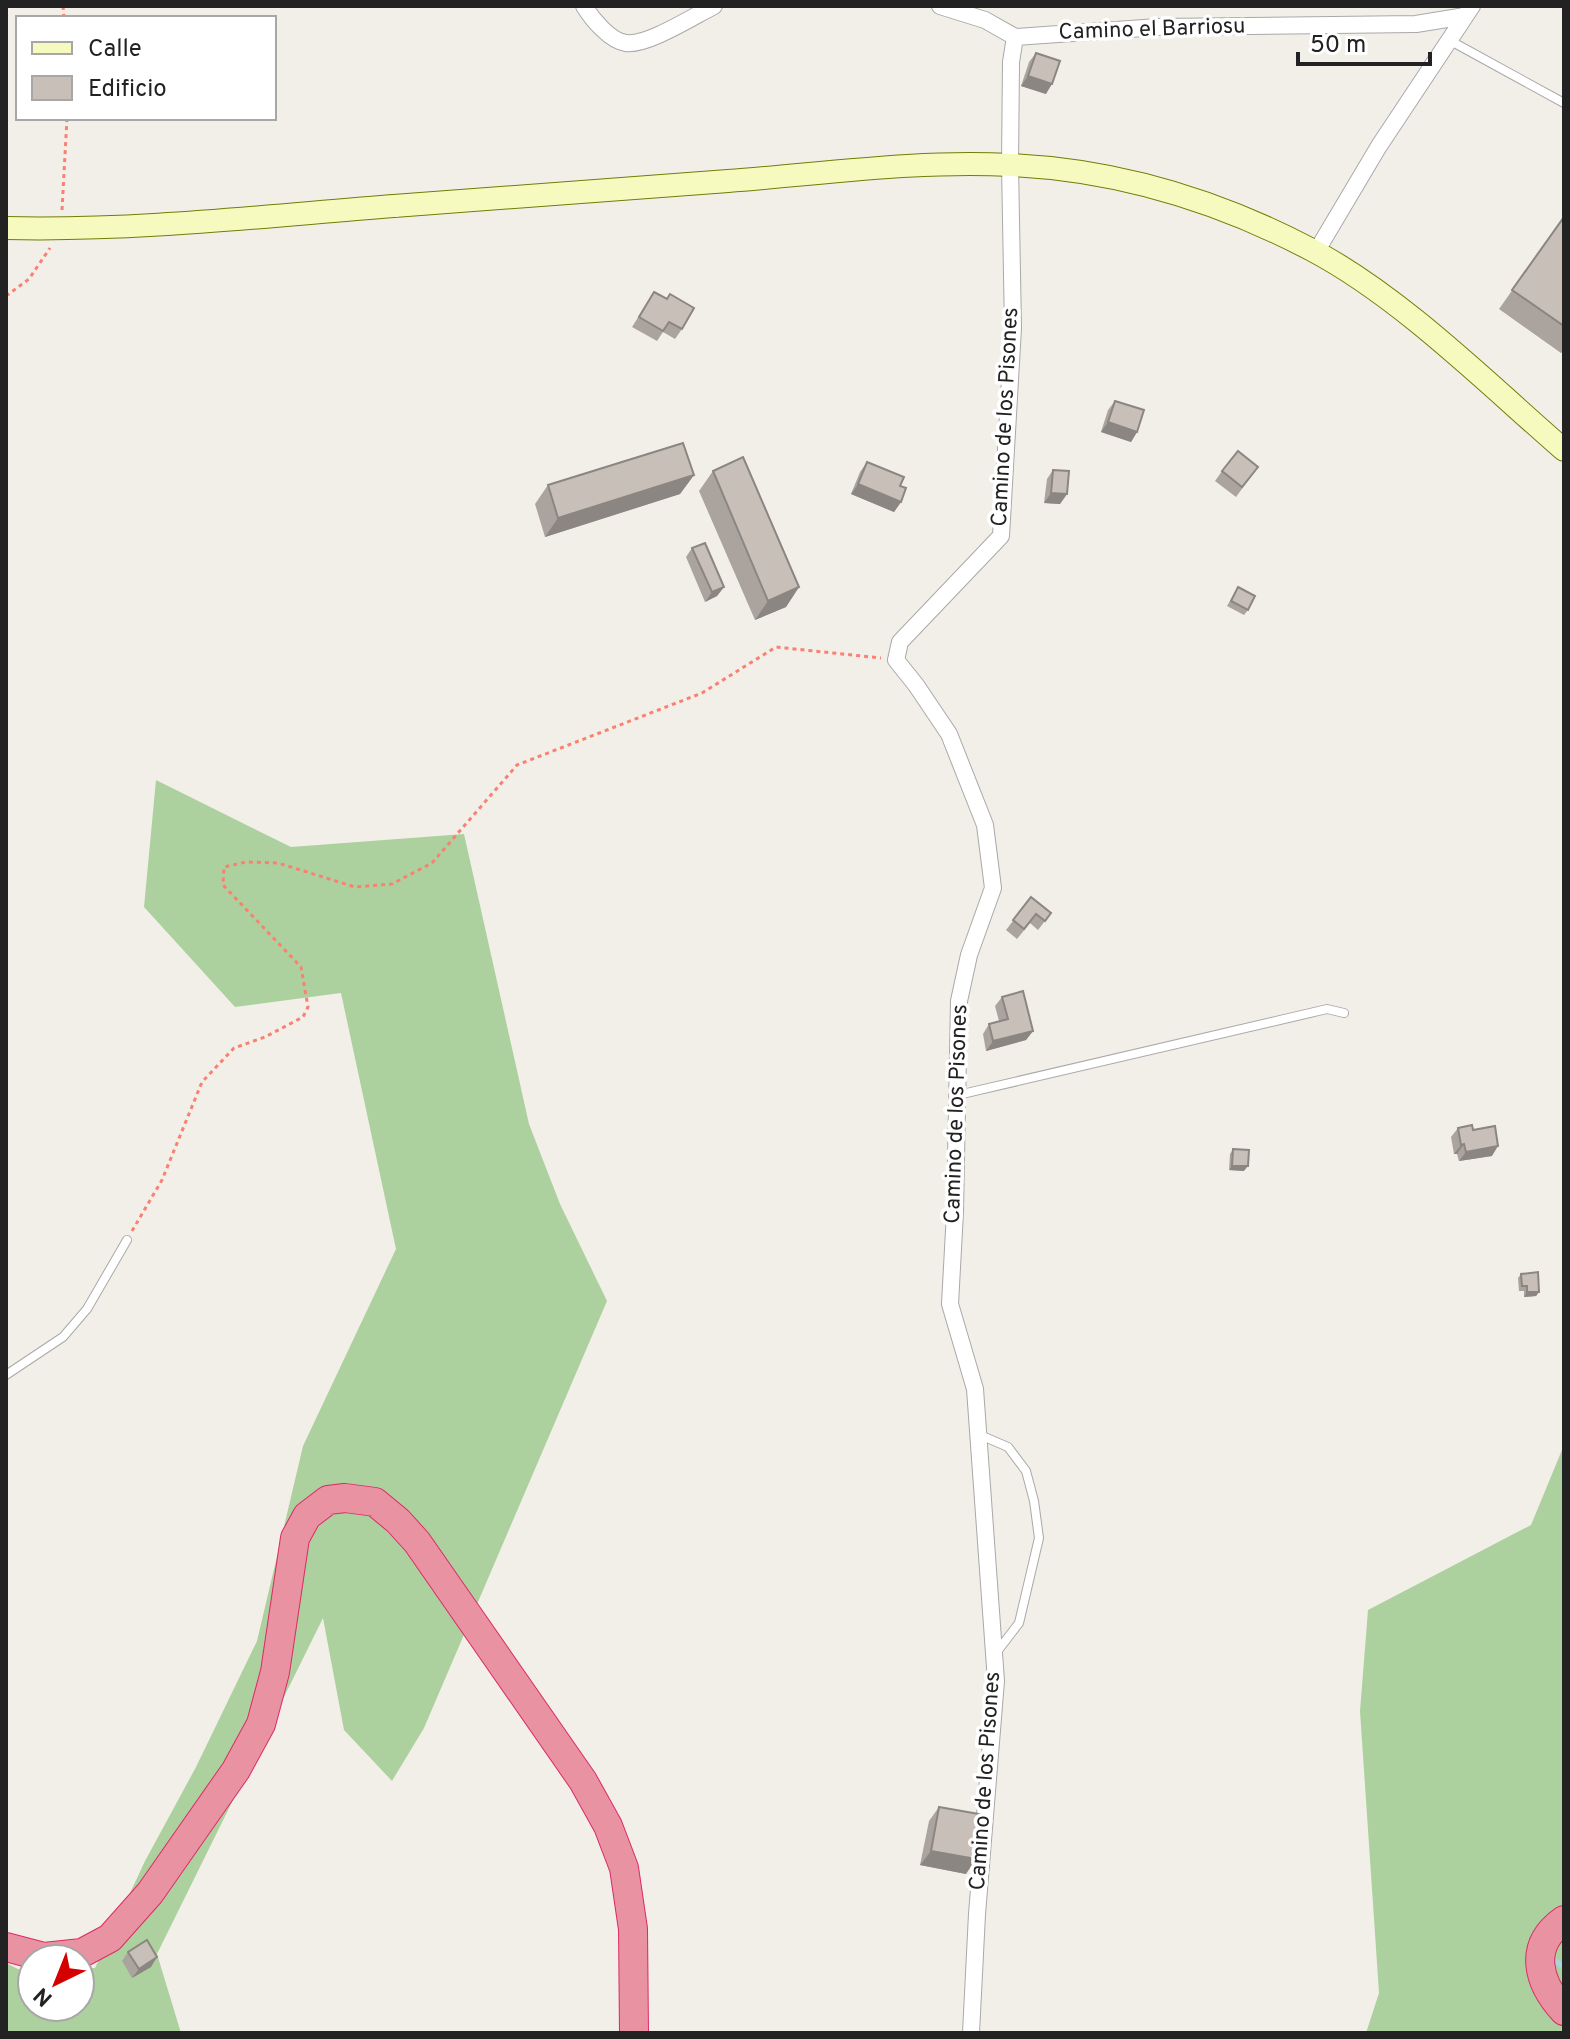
<svg xmlns="http://www.w3.org/2000/svg" width="1570" height="2039" font-family="Overpass,sans-serif">
  <rect width="100%" height="100%" fill="#f2efe9"/>
  <!-- forest -->
  <path fill="#add19e" d="M156,780L291,847L464,834L529,1124L560,1204L607,1301L424,1728L392,1781L344,1730L323,1618L157,1954L181,2033H6V1963L20,1970H32V2007H80V1968H95L145,1861L196,1767L257,1641L303,1446L396,1249L341,993L235,1007L144,907Z
    M1564,1445V2033H1366L1379,1993L1360,1711L1368,1610L1531,1525Z"/>
  <g fill="none" stroke-linecap="round" stroke-linejoin="round">
    <!-- stream -->
    <path stroke="#aad3df" stroke-width="5" d="M1550,1956L1564,1968"/>
    <!-- lane casing -->
    <g stroke="#a9a9a9" stroke-width="10">
      <path id="lane" d="M1449,40L1564,103
        M958,1095L1327,1009L1344,1013
        M6,1375L63,1337L87,1309L127,1240
        M980,1435L1008,1447L1026,1471L1034,1501L1039,1538L1019,1623L996,1653"/>
    </g>
    <!-- street casing -->
    <g stroke="#a9a9a9" stroke-width="18">
      <path id="street" d="M584,6C592,19 610,41 626,43C647,46 694,16 714,6
        M940,6L985,20L1015,37L1158,27L1416,24L1465,16
        M1316,252L1379,146L1472,6
        M971,2033L977,1914L996,1681L975,1389L950,1304L955,1212L959,1001L969,955L993,888L985,825L949,734L916,685L896,660L900,642L1001,536L1013,328L1010,165L1011,62L1015,37"/>
    </g>
    <!-- secondary casing -->
    <g stroke="#707d05" stroke-width="24">
      <path id="secondary" d="M394,206C505,198 616,190 728,181C822,174 917,160 1011,165C1119,170 1217,200 1312,250C1401,297 1488,384 1564,450"/>
    </g>
    <!-- highway casing -->
    <g stroke="#dc2a67" stroke-width="30">
      <path id="highway" d="M1564,1920C1527,1946 1538,1983 1564,2011
        M6,1947L44,1957L82,1953L110,1938L150,1893L236,1770L261,1724L275,1672L295,1538L307,1516L328,1500L345,1498L375,1502L398,1521L417,1542L583,1781L608,1826L624,1868L633,1929L634,2033"/>
    </g>
    <!-- path -->
    <path stroke="#fa8072" stroke-width="3" stroke-dasharray="4 4" stroke-linecap="butt" d="M63,6L64,18
      M62,210L67,118
      M6,296L29,279L50,248
      M132,1231L162,1180L202,1082L234,1048L265,1037L303,1017L308,1007L301,967L223,885L224,867L246,862L278,863L355,887L392,884L432,863L517,765L702,693L776,647L881,658"/>
    <!-- lane -->
    <use href="#lane" stroke="#fff" stroke-width="8"/>
    <!-- street -->
    <use href="#street" stroke="#fff" stroke-width="16"/>
    <!-- secondary -->
    <use href="#secondary" stroke="#f7fabf" stroke-width="22"/>
    <!-- highway -->
    <use href="#highway" stroke="#e892a2" stroke-width="28"/>
    <!-- secondary-bridge casing -->
    <g stroke="#707d05" stroke-width="24" stroke-linecap="butt">
      <path id="secondary-bridge" d="M6,228C136,231 265,216 394,206"/>
    </g>
    <!-- secondary-bridge -->
    <use href="#secondary-bridge" stroke="#f7fabf" stroke-width="22"/>
  </g>
  <!-- wall -->
  <path fill="#aba49e" d="M1036,53L1046,94L1021,86L1029,62Z
    M1564,217V351L1561,353L1499,309Z
    M654,292L682,329L675,339L663,332L657,341L632,327Z
    M1115,401L1137,432L1131,442L1101,432L1108,410Z
    M867,462L900,486L901,502L894,512L851,494L860,472Z
    M1258,467L1236,497L1215,481L1222,471Z
    M1053,470L1067,494L1060,504L1044,503L1047,479Z
    M713,471L799,587L786,607L755,620L699,491Z
    M694,475L680,494L545,537L535,504L548,485Z
    M692,548L724,587L717,596L705,602L686,557Z
    M1238,587L1248,610L1244,615L1227,606Z
    M1031,897L1051,913L1038,930L1030,923L1017,939L1006,930Z
    M1002,997L1033,1031L1026,1040L986,1051L983,1034L989,1024L999,1021L995,1006Z
    M1458,1128L1473,1130L1492,1156L1459,1161L1457,1154H1454L1451,1137Z
    M1233,1149L1244,1171L1229,1170L1230,1154Z
    M1521,1274L1539,1292L1536,1296L1524,1297V1291H1519L1518,1278Z
    M939,1807L966,1874L920,1865L929,1821Z
    M128,1952L151,1967L132,1978L122,1961Z"/>
  <!-- shaded-wall -->
  <path fill="#8b8681" d="M1028,76L1052,84L1046,94L1021,86Z
    M1108,422L1137,432L1131,442L1101,432Z
    M694,475L680,494L545,537L558,518Z
    M858,484L901,502L894,512L851,494Z
    M1051,493L1067,494L1060,504L1044,503Z
    M724,587L717,596L705,602L712,592Z
    M799,587L786,607L755,620L768,601Z
    M1033,1031L1026,1040L986,1051L993,1041Z
    M1464,1144L1457,1154H1454L1461,1145Z
    M1498,1146L1492,1156L1459,1161L1466,1152Z
    M1232,1166H1248L1244,1171L1229,1170Z
    M1527,1292H1539L1536,1296L1524,1297Z
    M931,1851L976,1859L966,1874L920,1865Z
    M157,1957L151,1967L132,1978L139,1969Z"/>
  <!-- building -->
  <path fill="#c7bfb8" stroke="#8b8681" stroke-width="2" d="M1036,53L1060,61L1052,84L1028,76Z
    M1564,217V326L1512,290Z
    M654,292L667,299L670,294L694,308L682,329L669,322L663,331L639,317Z
    M1115,401L1144,410L1137,432L1108,422Z
    M683,443L694,475L558,518L548,485Z
    M1238,451L1258,467L1242,487L1222,471Z
    M743,457L799,587L768,601L713,471Z
    M867,462L904,477L900,486L906,488L901,502L858,484Z
    M1053,470L1069,471L1067,494L1051,493Z
    M705,543L724,587L712,592L692,548Z
    M1238,587L1255,596L1248,610L1231,601Z
    M1031,897L1051,913L1045,921L1036,914L1024,929L1013,920Z
    M1023,991L1033,1031L993,1041L989,1024L1008,1019L1002,997Z
    M1472,1125L1473,1130L1495,1126L1498,1146L1466,1152L1464,1144L1461,1145L1458,1128Z
    M1233,1149L1249,1150L1248,1166H1232Z
    M1538,1272L1539,1292H1527V1286H1522L1521,1274Z
    M939,1807L985,1815L976,1859L931,1851Z
    M147,1940L157,1957L139,1969L128,1952Z"/>
  <g text-anchor="middle" dominant-baseline="central" stroke-width="7" stroke-linejoin="round" paint-order="stroke">
    <!-- street labels -->
    <g font-size="22" fill="#222" stroke="#fff">
      <text transform="translate(1152 30) rotate(-2)">Camino el Barriosu</text>
      <text transform="translate(1006 417) rotate(-87)">Camino de los Pisones</text>
      <text transform="translate(957 1114) rotate(-88)">Camino de los Pisones</text>
      <text transform="translate(986 1781) rotate(-86)">Camino de los Pisones</text>
    </g>
  </g>
  <!-- border -->
  <rect width="1570" height="2039" fill="none" stroke="#222222" stroke-width="16"/>
  <!-- legend -->
  <rect x="16" y="16" width="260" height="104" fill="#ffffff" stroke="#a7a7a7" stroke-width="2"/>
  <rect x="32" y="42" width="40" height="12" fill="#f7fabf" stroke="#a7a7a7" stroke-width="2"/>
  <text x="88" y="56" font-size="24" fill="#222222">Calle</text>
  <rect x="32" y="76" width="40" height="24" fill="#c7bfb8" stroke="#a7a7a7" stroke-width="2"/>
  <text x="88" y="96" font-size="24" fill="#222222">Edificio</text>
  <!-- north arrow -->
  <g transform="translate(56 1983) rotate(223)"><circle r="38" fill="#ffffff" stroke="#a7a7a7" stroke-width="2"/>
  <path d="M0-6L14 30L0 20L-14 30Z" fill="#d40000"/>
  <text y="-12" font-size="22" font-weight="bold" text-anchor="middle" fill="#222222">N</text>
  </g>
  <!-- scale -->
  <path d="M1298 52v12h132v-12" fill="none" stroke="#222222" stroke-width="4"/>
  <text x="1310" y="52" font-size="24" fill="#222222" stroke="#ffffff" stroke-width="6" paint-order="stroke">50 m</text>
</svg>
